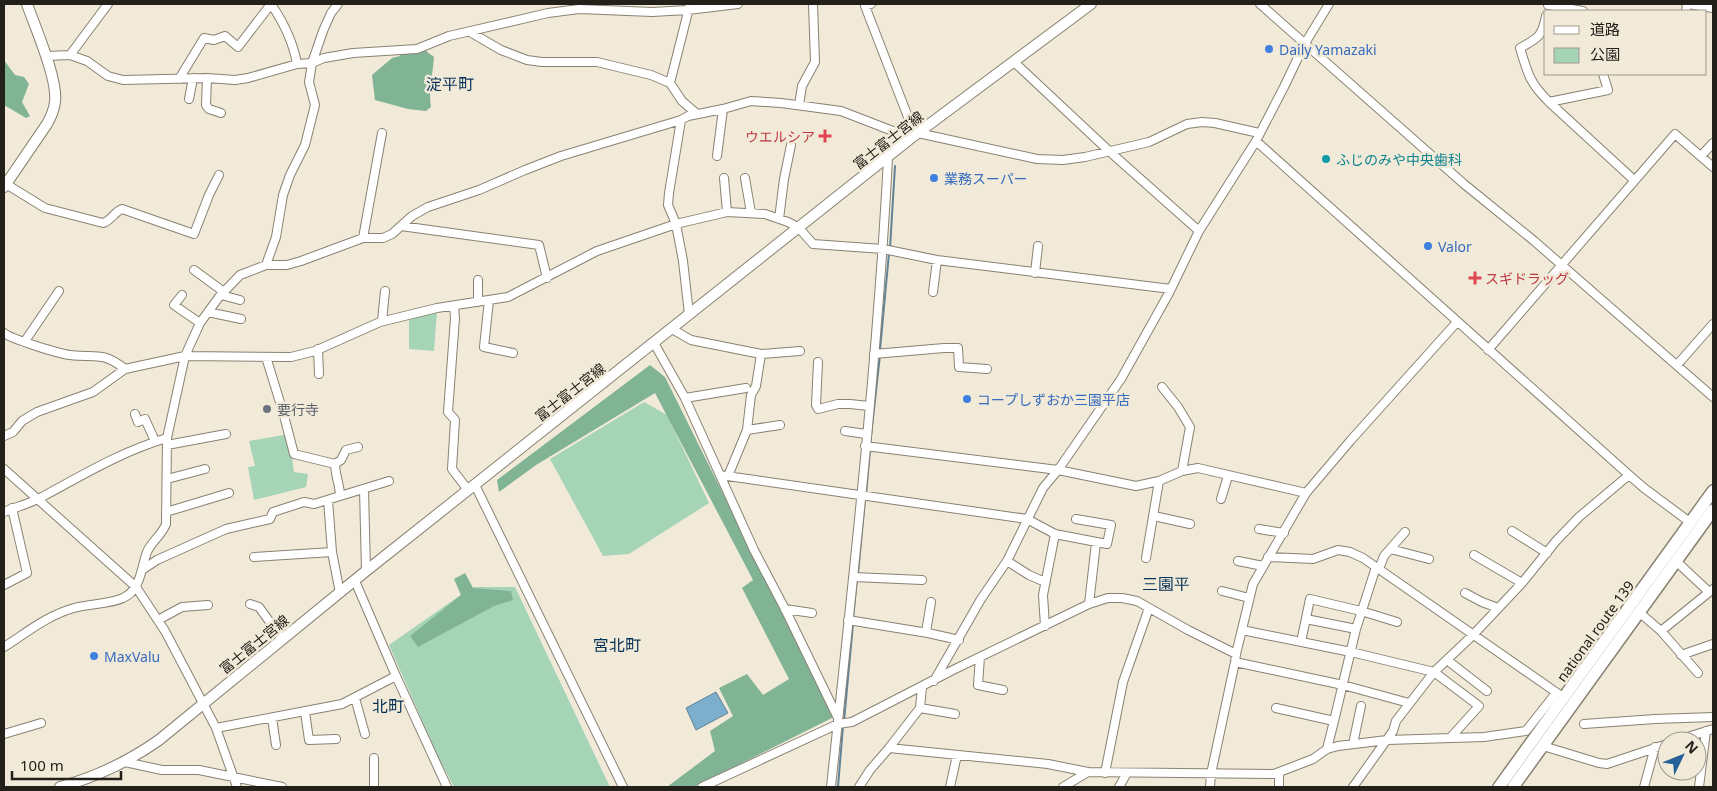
<svg xmlns="http://www.w3.org/2000/svg" width="1717" height="791" font-family="'Noto Sans','Noto Sans JP',sans-serif">
  <rect width="100%" height="100%" fill="#f2ead9"/>
  <!-- green -->
  <path fill="#a5d5b6" d="M437,312L434,351L409,349V320Z
    M644,402L667,415L709,503L629,554L603,556L550,459Z
    M289,434L294,472L308,474L306,487L254,500L248,467L255,466L249,441Z
    M472,587H515L610,787H454L438,757L389,645Z"/>
  <!-- forest -->
  <path fill="#81b494" d="M402,50L426,51L434,57C433,74 428,90 431,107L426,111L408,109L375,100L372,75L392,58L400,56Z
    M4,60L15,75L24,77L29,84L22,102L30,116L26,118L4,105Z
    M650,365L665,377L834,717L694,787H667L715,751L710,731L733,716L719,688L747,674L763,695L789,679L742,588L753,580L655,393L536,465L499,492L497,480Z
    M465,573L473,588L511,591L513,600L494,606L418,647L410,636L461,595L454,579Z"/>
  <!-- water -->
  <path fill="#7caece" stroke="#618398" d="M716,692L728,713L696,730L686,708Z"/>
  <g fill="none" stroke-linecap="round" stroke-linejoin="round">
    <!-- stream -->
    <path stroke="#618398" stroke-width="2" d="M890,248L895,166
      M880,350L889,253
      M870,445L880,355
      M866,495L870,450
      M858,574L865,499
      M853,619L857,579
      M844,721L853,624
      M838,787L843,726"/>
    <!-- minor casing -->
    <g stroke="#898172" stroke-width="10">
      <path id="minor" d="M271,4C284,23 293,41 297,64
        M871,4L865,6L915,135
        M1260,4L1464,184L1533,240L1713,397
        M1688,4L1713,8
        M1548,5L1583,11
        M1686,11L1687,4
        M1546,16C1542,37 1538,38 1520,48C1528,74 1529,82 1549,102L1634,180
        M470,32L501,50L527,60L542,62H597L651,75L670,83L682,101L697,114
        M70,55L108,4
        M46,56L70,55L87,61L108,76L123,80L207,78L235,80L248,78L297,64L312,63L324,58L353,53L417,49L449,36L548,13L579,9L652,12L688,10L738,4
        M1014,62L1109,151L1199,231
        M207,78L206,105L209,109L221,113
        M179,79L204,38L214,40L225,36L238,47L271,4
        M670,83L690,4
        M189,99L193,78
        M1549,102L1608,90L1603,74
        M799,105L802,86L815,62L813,4
        M681,120L669,193L668,205L676,224L683,261L689,314
        M918,133L1037,159L1063,160L1085,157L1149,142L1187,124L1202,122L1215,123L1259,133
        M1256,141L1629,475L1644,488L1691,523
        M717,156L723,109
        M1701,156L1713,143
        M724,178L727,212
        M745,178L751,213
        M6,184L45,208L103,223C112,220 114,212 122,209L194,234L209,195L219,175
        M779,219L784,179L791,145
        M401,226L539,245L547,278
        M363,238L382,133
        M266,265L276,237L283,195L290,175L305,145L315,105L309,82L312,63L323,31L331,13L338,4
        M194,270L224,292
        M1035,273L1038,246
        M478,280V302
        M933,292L937,260
        M182,295L174,305L200,323
        M221,295L240,300
        M489,300L484,347L513,353
        M454,306L455,318L448,412L455,420L452,469L468,490
        M208,312L241,319
        M382,321L385,291
        M672,329L691,340L761,354L800,351
        M4,333C11,339 60,354 70,355C96,358 102,351 125,369
        M25,341L59,291
        M654,343L685,398L754,550L785,609L837,716
        M318,349L319,374
        M1488,350L1675,134L1713,167
        M874,354L944,348H958L959,367L987,369
        M266,357L283,412L294,454L335,464L341,460L346,450L358,447
        M818,362L816,405L818,409L838,404H850L869,406
        M1677,365L1713,324
        M1162,387L1178,407L1190,427L1182,471
        M685,398L746,388
        M135,414L138,422L145,419L155,441
        M747,430L780,425
        M845,431L866,434
        M4,436L13,432L22,421L37,412L93,392L125,369L185,356L291,357L315,351L380,322L437,308L508,297L597,251L676,224L727,212L765,214L788,222L799,228L813,244L883,249L937,260L1171,289
        M167,445L226,434
        M865,446L1058,470L1136,486L1159,481L1182,471L1198,468L1306,493
        M335,464C335,475 340,485 340,496
        M4,469L136,587L165,631L216,728L237,787
        M720,475L1027,519L1055,534L1043,595L1045,626
        M728,476L747,430L751,395L756,386L761,354
        M167,479L205,469
        M475,485L623,787
        M364,489L366,571
        M1221,499L1228,476
        M328,500L332,552L340,593
        M4,512C16,507 28,504 40,498C81,476 122,451 167,438
        M166,512L229,493
        M1154,516L1190,524
        M1259,529L1284,533
        M1512,531L1547,553
        M1055,534L1107,544L1111,525L1076,519
        M1390,549L1429,559
        M1474,555L1522,583
        M254,557L332,552
        M1268,557L1313,559L1338,550L1350,552L1363,558L1560,695
        M1146,558L1159,481
        M1007,561L1029,575L1045,582
        M1238,561L1263,566
        M1677,562L1709,592
        M1379,569L1384,556L1405,532
        M142,570L157,560L226,529L270,519L273,512L304,502L314,504L389,481
        M853,577L922,580
        M355,581L396,676L447,787
        M4,585L27,573L12,508
        M1222,591L1249,598
        M1465,593L1482,602L1498,608
        M250,604L259,607L282,639
        M1089,604L1096,543
        M785,609L812,613
        M1640,613L1661,631L1698,673
        M1306,619L1356,629
        M158,620L182,607L208,605
        M848,620L928,633L959,640
        M1242,630L1351,652L1434,672L1479,706L1451,737
        M1661,631L1713,589
        M926,632L931,602
        M1301,642L1310,599L1361,611L1397,622
        M4,647C26,633 48,615 74,608C88,604 111,604 123,598C141,590 141,568 147,552C151,542 162,535 166,524L167,438L185,356L200,323L219,297L240,275L266,265H287L301,261L363,238H383L392,234L412,216L428,207L479,190L525,170L561,156L681,120L688,116L723,109L751,101L781,103L841,111L911,138
        M1681,655L1713,644
        M980,657L978,685L1003,690
        M1447,660L1487,691
        M1235,662L1343,685L1409,703
        M934,681L981,599L1007,561L1043,488L1058,470L1121,379L1169,293L1199,231L1256,141L1284,87L1304,45L1329,4
        M355,698L365,734
        M920,708L955,714
        M1276,708L1334,721L1327,749
        M305,712L309,740L336,739
        M272,718L276,745
        M1334,721L1356,629L1376,567
        M1584,724L1655,719L1713,717
        M216,728L342,704L396,676
        M4,734L41,723
        M1675,741L1713,729
        M1353,744L1361,706
        M1543,746L1599,763L1607,764L1667,744
        M889,748L1048,764L1088,772
        M374,758V787
        M125,762L162,770H199L282,787
        M1105,773L1123,682L1149,608
        M702,787L838,724L852,722L953,670L1089,604L1108,598H1122L1137,601L1188,630L1236,654
        M831,787C853,578 877,368 888,158
        M859,787L870,770L889,748L920,708L922,687
        M950,787L957,755
        M1063,787L1088,772L1274,774L1313,759L1327,749L1338,746L1387,740L1484,737L1526,731L1556,693
        M1119,787L1127,773
        M1210,787L1211,774L1235,662L1236,654L1253,584L1306,493L1351,440L1457,322
        M1279,787V774
        M1353,787L1393,731L1396,721L1434,672L1473,635L1522,583L1556,541L1579,517L1629,475
        M1644,787L1655,747
        M1699,787L1706,731"/>
    </g>
    <!-- major casing -->
    <g stroke="#898172" stroke-width="12">
      <path id="major" d="M4,187L47,124C51,117 54,110 55,102C58,79 35,27 27,4
        M60,787C96,777 128,762 159,740L366,571L911,138L1091,4"/>
    </g>
    <!-- highway casing -->
    <g stroke="#898172" stroke-width="14">
      <path id="highway" d="M1499,787L1713,491
        M1513,787L1713,510"/>
    </g>
    <!-- minor -->
    <use href="#minor" stroke="#fff" stroke-width="8"/>
    <!-- major -->
    <use href="#major" stroke="#fff" stroke-width="10"/>
    <!-- highway -->
    <use href="#highway" stroke="#fff" stroke-width="11"/>
  </g>
  <!-- markers -->
  <g fill="#3f7fe0" stroke="#f2ead9" stroke-width="2">
    <circle cx="1269" cy="49" r="5"/>
    <circle cx="934" cy="178" r="5"/>
    <circle cx="1428" cy="246" r="5"/>
    <circle cx="967" cy="399" r="5"/>
    <circle cx="94" cy="656" r="5"/>
  </g>
  <g fill="#e0444e" stroke="#f2ead9" stroke-width="2">
    <path d="M822.5 128.5h5v5h5v5h-5v5h-5v-5h-5v-5h5z"/>
    <path d="M1472.5 270.5h5v5h5v5h-5v5h-5v-5h-5v-5h5z"/>
  </g>
  <circle fill="#0f9aa8" stroke="#f2ead9" stroke-width="2" cx="1326" cy="159" r="5"/>
  <circle fill="#6b7280" stroke="#f2ead9" stroke-width="2" cx="267" cy="409" r="5"/>
  <g text-anchor="middle" dominant-baseline="central" stroke-width="5" stroke-linejoin="round" paint-order="stroke">
    <!-- shop labels -->
    <g font-size="14" fill="#366cbe" stroke="#f2ead9" text-anchor="start">
      <text x="1279" y="49">Daily Yamazaki</text>
      <text x="944" y="178">業務スーパー</text>
      <text x="1438" y="246">Valor</text>
      <text x="977" y="399">コープしずおか三園平店</text>
      <text x="104" y="656">MaxValu</text>
    </g>
    <!-- health labels -->
    <g font-size="14" fill="#be3a42" stroke="#f2ead9" text-anchor="end">
      <text x="815" y="136">ウエルシア</text>
      <text x="1485" y="278" text-anchor="start">スギドラッグ</text>
    </g>
    <!-- street labels -->
    <g font-size="14" fill="#23201a" stroke="#f2ead9">
      <text transform="translate(888 140) rotate(-38)">富士富士宮線</text>
      <text transform="translate(570 392) rotate(-38)">富士富士宮線</text>
      <text transform="translate(1595 631) rotate(-54)">national route 139</text>
      <text transform="translate(254 644) rotate(-39)">富士富士宮線</text>
    </g>
    <!-- culture labels -->
    <g font-size="14" fill="#0d838f" stroke="#f2ead9" text-anchor="start">
      <text x="1336" y="159">ふじのみや中央歯科</text>
    </g>
    <!-- worship labels -->
    <g font-size="14" fill="#5b616d" stroke="#f2ead9" text-anchor="start">
      <text x="277" y="409">要行寺</text>
    </g>
    <!-- quarter labels -->
    <g font-size="16" fill="#043156" stroke="#f2ead9">
      <text x="450" y="84">淀平町</text>
      <text x="1166" y="584">三園平</text>
      <text x="617" y="645">宮北町</text>
      <text x="388" y="706">北町</text>
    </g>
  </g>
  <!-- border -->
  <rect width="1717" height="791" fill="none" stroke="#23201a" stroke-width="10"/>
  <!-- legend -->
  <rect x="1544" y="10" width="162" height="65" fill="#f2ead9" stroke="#9f998d"/>
  <rect x="1554" y="26" width="25" height="8" fill="#ffffff" stroke="#9f998d"/>
  <text x="1590" y="35" font-size="15" fill="#23201a">道路</text>
  <rect x="1554" y="48" width="25" height="15" fill="#a5d5b6" stroke="#9f998d"/>
  <text x="1590" y="60" font-size="15" fill="#23201a">公園</text>
  <!-- north arrow -->
  <g transform="translate(1682 756) rotate(47)"><circle r="24" fill="#f2ead9" stroke="#9f998d"/>
  <path d="M0-4L9 19L0 12L-9 19Z" fill="#236198"/>
  <text y="-8" font-size="14" font-weight="bold" text-anchor="middle" fill="#23201a">N</text>
  </g>
  <!-- scale -->
  <path d="M12 771v8h109v-8" fill="none" stroke="#23201a" stroke-width="2.5"/>
  <text x="20" y="771" font-size="15" fill="#23201a" stroke="#f2ead9" stroke-width="4" paint-order="stroke">100 m</text>
</svg>
